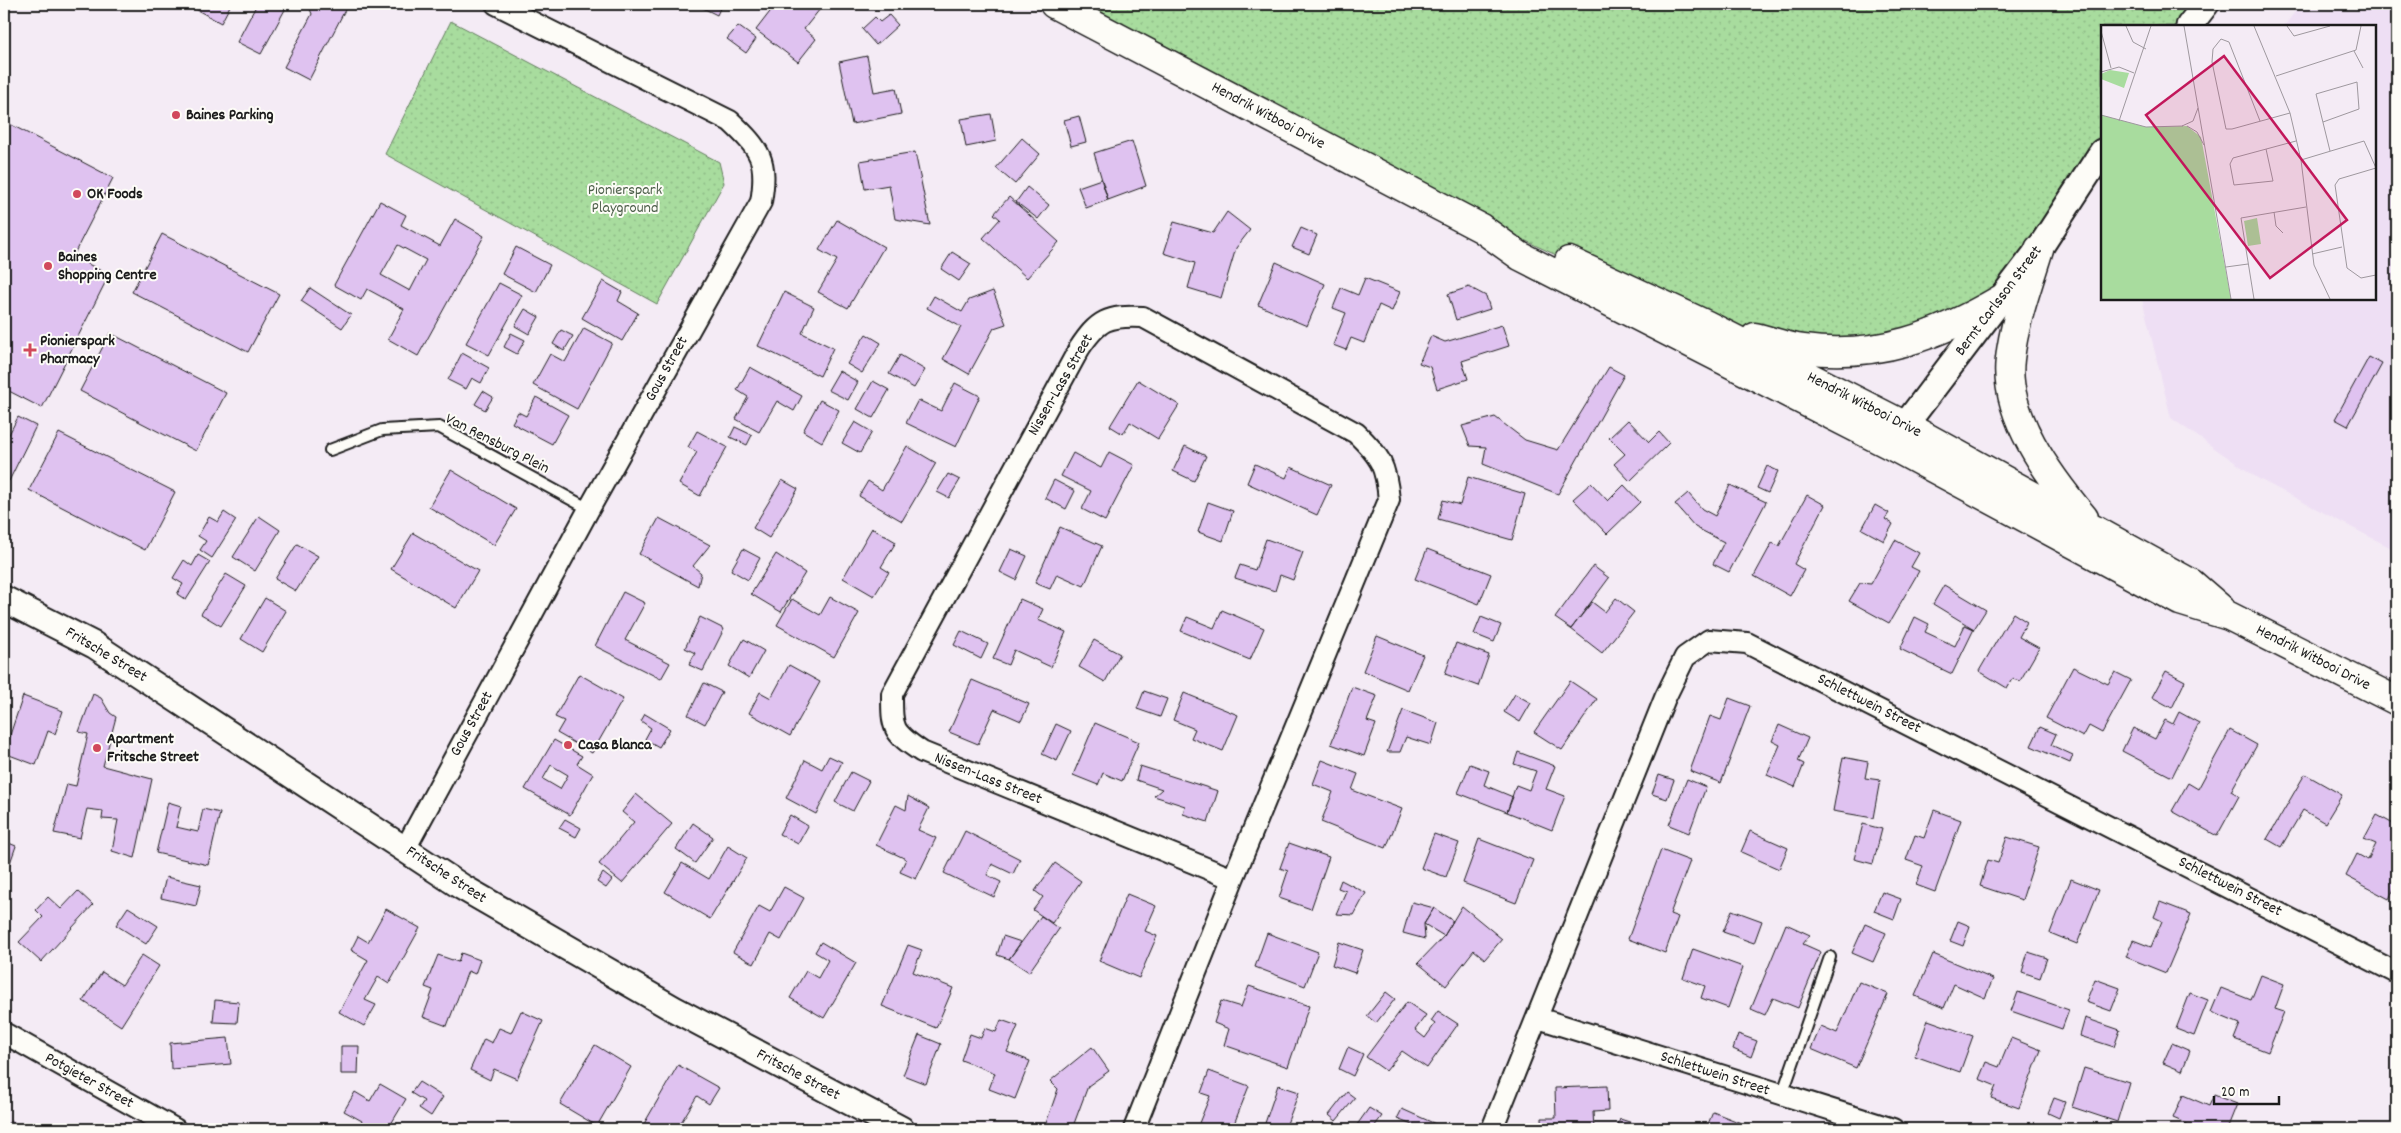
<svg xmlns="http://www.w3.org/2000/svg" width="2401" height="1133" font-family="Dekko,sans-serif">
  <defs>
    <pattern id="grass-dots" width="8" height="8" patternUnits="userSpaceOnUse" patternTransform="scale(1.25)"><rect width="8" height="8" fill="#a8dc9e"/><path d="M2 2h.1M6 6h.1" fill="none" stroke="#90bc88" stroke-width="1.8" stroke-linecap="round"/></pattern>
  </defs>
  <rect width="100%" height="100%" fill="#f4ebf5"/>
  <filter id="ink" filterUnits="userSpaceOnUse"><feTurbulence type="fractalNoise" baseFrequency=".02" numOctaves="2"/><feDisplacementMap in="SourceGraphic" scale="10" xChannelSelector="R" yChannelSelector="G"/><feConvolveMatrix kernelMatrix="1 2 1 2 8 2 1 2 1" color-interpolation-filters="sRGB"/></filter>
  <g filter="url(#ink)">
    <!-- built -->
    <path fill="#eedff4" d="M2301,4H2397V551L2259,479L2171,418L2142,299H2375V26H2284Z"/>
    <!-- grass -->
    <path fill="url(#grass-dots)" stroke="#627c5d" d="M1054,4H2206L2189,26H2102V152L2001,299L1879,349L1707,325L1526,241L1481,228Z
      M451,21L719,162L724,183L657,304L385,154Z"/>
    <!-- building -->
    <path fill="#dfc2f0" stroke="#1c1c1c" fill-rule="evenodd" d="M186,4H231L221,23Z
      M257,4H288L261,54L237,42Z
      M308,4H348L309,80L284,67L312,14Z
      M695,4H722L717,15Z
      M776,4H824L804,29L816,39L798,62L756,30Z
      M889,15L898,25L876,45L862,29L875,17L880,22Z
      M738,26L756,39L746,53L727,39Z
      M867,56L874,92L896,88L901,114L852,124L839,62Z
      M991,114L996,141L966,147L961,119Z
      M1079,116L1086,142L1071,146L1064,120Z
      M4,121L113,178L73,256L109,275L42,408L5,389L4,393Z
      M1022,138L1040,154L1015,184L996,168Z
      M1132,141L1146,186L1108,200L1094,153Z
      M915,152L930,225L895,219L889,185L865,189L860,161Z
      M1101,179L1108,200L1086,208L1078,187Z
      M1027,187L1049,205L1038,219L1016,202Z
      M1009,197L1059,242L1027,278L983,238L1000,219L994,214Z
      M380,201L406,215L401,225L440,246L455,219L484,236L418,356L388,339L404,309L367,289L361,300L334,285ZM398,245L426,260L410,291L381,275Z
      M1227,212L1250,230L1236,248L1221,298L1188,288L1195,263L1164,253L1174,222L1213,233Z
      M837,220L884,247L848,308L818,292L837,260L819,250Z
      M1301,228L1317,235L1309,254L1292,247Z
      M162,234L279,294L248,352L132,292Z
      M516,247L550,265L536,292L502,274Z
      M952,252L971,264L959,281L941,269Z
      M1276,262L1325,284L1307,326L1258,305Z
      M1365,278L1400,292L1392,311L1379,305L1364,343L1351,338L1346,350L1333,345L1346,313L1333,308L1341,288L1358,295Z
      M603,281L622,292L618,301L638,313L622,341L582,318Z
      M499,283L522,295L489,355L466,343Z
      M1469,287L1486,296L1490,309L1456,320L1448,294Z
      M310,288L351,315L342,328L301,301Z
      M993,291L1006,324L994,328L969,374L943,359L961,327L927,308L934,296L962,312L969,300Z
      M784,292L814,307L802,333L833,348L820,376L758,346Z
      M525,309L539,317L529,334L515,326Z
      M1502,325L1509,346L1462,361L1468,379L1437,389L1430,367L1419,363L1431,336L1445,342Z
      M584,328L612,343L577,409L533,385L550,354L565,362Z
      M561,330L573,336L564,351L553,344Z
      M110,333L226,393L196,451L80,391Z
      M511,333L525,340L517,354L504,347Z
      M866,334L881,343L862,373L847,364Z
      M462,353L489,368L481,383L472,378L466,389L448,380Z
      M900,355L925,370L914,388L889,374Z
      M2369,357L2382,364L2348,426L2335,419Z
      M750,367L802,396L794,411L777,401L759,432L736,419L748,397L737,390Z
      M1609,367L1624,375L1558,494L1483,464L1486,447L1470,446L1462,426L1495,417L1525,440L1558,450Z
      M839,371L858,382L848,400L828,390Z
      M1138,380L1179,405L1158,439L1130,422L1123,434L1110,426Z
      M873,381L889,390L873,418L857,409Z
      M955,383L980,396L956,447L906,423L918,400L941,411Z
      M483,391L493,397L485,410L475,404Z
      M536,397L568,415L552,444L512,423L518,412L526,416Z
      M820,400L839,410L822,442L803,431Z
      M18,417L36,426L9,481L4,479V444Z
      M1628,420L1649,442L1659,432L1669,443L1630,481L1614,464L1625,454L1609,438Z
      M855,422L872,432L860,453L842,443Z
      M735,427L752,435L747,445L730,437Z
      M697,431L727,447L700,496L679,484L697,452L688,447Z
      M59,433L175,492L145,550L29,490Z
      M907,446L936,463L902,521L859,496L868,481L882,490Z
      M1185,446L1206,456L1194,481L1173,471Z
      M1109,452L1134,465L1105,521L1082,509L1091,491L1061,476L1073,453L1101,468Z
      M1255,464L1286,478L1291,467L1331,485L1317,515L1247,483Z
      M1767,466L1778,471L1768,493L1757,488Z
      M451,470L516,509L494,545L429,507Z
      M948,474L960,480L949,498L937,492Z
      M1468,477L1525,494L1512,540L1438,519L1443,500L1460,505Z
      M782,480L798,489L769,538L753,528Z
      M1054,480L1075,491L1066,509L1045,498Z
      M1591,483L1608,501L1624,485L1640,502L1607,534L1573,499Z
      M1730,485L1766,502L1729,572L1713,564L1724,542L1695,527L1675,504L1688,493L1702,509L1715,516Z
      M1807,495L1825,505L1794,564L1804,570L1790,596L1754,576L1772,543L1779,546Z
      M1208,502L1233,511L1223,541L1198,532Z
      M1875,505L1889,513L1885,519L1893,524L1884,541L1862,529Z
      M224,512L236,520L212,558L200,550L206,541L198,536L209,517L218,522Z
      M259,516L280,530L255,571L233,557Z
      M659,518L710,545L693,566L701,573L698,586L639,554Z
      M1060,527L1102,546L1084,586L1057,574L1050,589L1035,583Z
      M872,528L896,542L881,567L889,572L874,596L843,578Z
      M413,533L478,571L456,608L391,569Z
      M1266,539L1303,552L1293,580L1280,575L1275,591L1235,578L1240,565L1255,570Z
      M1895,540L1919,553L1911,567L1919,571L1889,623L1849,601L1860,583L1871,584Z
      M297,544L318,556L296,591L275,579Z
      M743,549L760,558L748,580L731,570Z
      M1011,549L1027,556L1016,580L1000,572Z
      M1427,549L1491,574L1479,604L1415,579Z
      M776,554L805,573L781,612L751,594Z
      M198,555L210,562L186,600L177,594L183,584L173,578L184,560L192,566Z
      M1593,566L1609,578L1571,629L1555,618Z
      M226,574L246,586L221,626L201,614Z
      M1944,585L1986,610L1974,629L1933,604Z
      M623,592L645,603L625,640L670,663L661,679L595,646Z
      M830,597L859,613L834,657L777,625L792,599L820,615Z
      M265,598L286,611L262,652L241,639Z
      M1616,598L1634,612L1602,653L1571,629L1592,602L1605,612Z
      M1020,599L1043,609L1038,620L1066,632L1051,667L1014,650L1008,665L993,659Z
      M1222,610L1264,628L1250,660L1181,631L1187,617L1214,628Z
      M2013,613L2027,622L2019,637L2039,648L2020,681L2012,679L2007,688L1979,671Z
      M700,617L724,629L703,671L689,665L695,653L685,648Z
      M1481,617L1501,625L1494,642L1474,634Z
      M1915,617L1929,624L1925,632L1955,646L1965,625L1974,629L1952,674L1900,649Z
      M961,631L988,644L981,659L954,645Z
      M1377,636L1423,655L1408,690L1363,671Z
      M744,639L764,651L749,678L729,666Z
      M1094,640L1120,654L1105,682L1079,667Z
      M1456,643L1489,655L1478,686L1445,674Z
      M789,665L820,682L790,736L749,713L760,692L771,698Z
      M2073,667L2108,684L2115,672L2131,680L2102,733L2089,726L2083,737L2046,718Z
      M2166,671L2185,681L2172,708L2152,697Z
      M579,674L623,699L592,753L557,733L564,721L555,717Z
      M972,680L1029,704L1021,721L994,709L978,744L949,732Z
      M1570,681L1597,699L1562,750L1534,732Z
      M704,683L722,692L705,724L688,715Z
      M1352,687L1377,696L1367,721L1376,724L1364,756L1331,744Z
      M1144,691L1167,699L1160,717L1137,709Z
      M1184,693L1238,715L1223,751L1191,738L1195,729L1173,720Z
      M93,694L101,698L110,713L116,717L103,766L152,779L135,858L112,851L118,820L102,819L103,811L87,809L80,838L54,833L67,784L76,786L88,734L79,732Z
      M1515,694L1531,703L1520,722L1504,712Z
      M23,696L63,711L55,734L48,731L36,765L4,753Z
      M1729,698L1750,706L1721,783L1690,771L1710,716L1721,720Z
      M1403,710L1438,723L1431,745L1406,737L1400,752H1387Z
      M2179,712L2199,723L2172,777L2122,751L2133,728L2155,739L2165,720L2173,724Z
      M645,714L670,729L659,747L645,739L651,728L641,721Z
      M1095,723L1139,742L1122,781L1103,773L1098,785L1073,775Z
      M1056,724L1071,731L1057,761L1042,754Z
      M1779,725L1808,738L1798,761L1804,764L1795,787L1767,775L1780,745L1772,741Z
      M2040,727L2056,734L2051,745L2073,755L2070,763L2031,746Z
      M2230,730L2257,745L2231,791L2239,796L2217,836L2172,811L2188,783L2198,789Z
      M554,740L582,756L577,764L593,774L570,815L525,789ZM551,765L568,775L560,789L543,779Z
      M1518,752L1555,766L1546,789L1565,796L1552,830L1507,812L1516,785L1529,790L1536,771L1514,764Z
      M829,756L842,762L816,814L786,798L805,760L822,769Z
      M1843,757L1868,762L1865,778L1880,780L1873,818L1833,811Z
      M1322,760L1358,774L1352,790L1402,809L1386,848L1321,822L1333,792L1313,784Z
      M1470,764L1489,771L1484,785L1513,797L1507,812L1458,793Z
      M1140,766L1218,791L1208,822L1183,814L1185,806L1154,796L1162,789L1136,780Z
      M851,772L869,781L853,811L835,802Z
      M2305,774L2342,795L2325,823L2303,810L2281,847L2267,839Z
      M1659,775L1674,780L1667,799L1652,794Z
      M1687,779L1706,787L1689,833L1669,825Z
      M636,794L672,824L622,883L599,864L634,822L622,812Z
      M908,796L929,808L918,830L936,838L916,879L900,872L906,859L876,845L896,805L906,810Z
      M168,802L181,806L176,827L198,832L203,809L220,813L208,865L156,853Z
      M1934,810L1961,820L1935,892L1916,885L1923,866L1906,860L1915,835L1924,838Z
      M790,815L808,826L798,844L779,834Z
      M2377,815L2397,826V866L2394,872L2397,874V883L2389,899L2346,876L2357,854L2368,860L2376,844L2364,839Z
      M565,819L581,828L576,837L559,828Z
      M693,823L713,837L695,863L676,849Z
      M1863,824L1882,829L1873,864L1854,859Z
      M965,831L1020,859L1013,874L992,864L987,875L1001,882L994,897L944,873Z
      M1750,831L1788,848L1779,869L1741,852Z
      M1434,834L1459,843L1446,877L1421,868Z
      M2007,837L2039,847L2022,900L1980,886L1988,860L1998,863Z
      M1479,839L1533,860L1516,903L1463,883Z
      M4,841L16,846L4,880Z
      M1289,843L1329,857L1311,909L1279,898L1288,871L1280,868Z
      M728,846L747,858L710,919L665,892L682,863L709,879Z
      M1661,850L1690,861L1670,914L1678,917L1665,953L1628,939Z
      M1055,863L1081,881L1052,923L1033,910L1043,897L1035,891Z
      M603,873L612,880L606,888L597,882Z
      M166,877L201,885L196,906L161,898Z
      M2071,879L2099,890L2077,944L2050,933Z
      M1341,880L1366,893L1354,915L1336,914L1346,891L1338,888Z
      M784,887L804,898L781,940L770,934L754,964L733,952L759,906L770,912Z
      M78,891L93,905L41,962L19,942L43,917L36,910L48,897L61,909Z
      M1882,892L1901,899L1894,919L1874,911Z
      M1127,894L1156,906L1145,931L1157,936L1139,978L1099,961Z
      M1412,902L1434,908L1424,924L1425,939L1403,933Z
      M2160,902L2191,914L2166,973L2126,957L2133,940L2151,947L2162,921L2154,917Z
      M1462,906L1502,939L1485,959L1474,950L1446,986L1418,963L1444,936Z
      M128,907L158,926L146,944L116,925Z
      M1434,908L1453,921L1444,936L1424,924Z
      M386,909L420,928L389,984L378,977L365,1000L376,1005L364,1026L339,1012L368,960L351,950L358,936L368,942Z
      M1732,910L1762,921L1754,943L1723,932Z
      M1041,916L1059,929L1029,972L1009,959Z
      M1958,921L1970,926L1963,946L1950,941Z
      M1786,924L1810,935L1803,944L1821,952L1798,1008L1773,998L1765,1015L1751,1009Z
      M1865,924L1886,933L1873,962L1852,953Z
      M1267,933L1318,952L1305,986L1255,967Z
      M1003,936L1021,942L1009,959L997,955Z
      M821,942L856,963L824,1018L790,998L806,971L818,978L828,960L815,952Z
      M1339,942L1363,950L1355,973L1332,965Z
      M908,945L922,950L913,972L953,988L936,1028L882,1006Z
      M1693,949L1743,967L1728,1008L1701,998L1705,986L1683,978Z
      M2028,952L2047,958L2040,978L2022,972Z
      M461,953L480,960L475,974L468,971L447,1026L423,1017L433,990L425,987L438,955L458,962Z
      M1933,954L1993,979L1985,998L1954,984L1944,1008L1915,996Z
      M142,955L159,966L121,1026L83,1001L102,972L122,985Z
      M2261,975L2284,984L2275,1009L2284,1012L2268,1052L2234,1039L2240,1024L2211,1012L2221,988L2251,1000Z
      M2095,979L2120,988L2111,1011L2086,1002Z
      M1859,982L1888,994L1856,1068L1811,1049L1821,1026L1837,1033Z
      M1249,986L1309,1006L1288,1067L1224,1045L1229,1029L1214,1023L1221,1001L1241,1007Z
      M1386,992L1395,999L1376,1023L1367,1016Z
      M2018,992L2069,1010L2062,1029L2011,1011Z
      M2190,993L2208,1000L2194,1036L2176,1029Z
      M215,1000L239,1002L237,1023L213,1022Z
      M1407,1002L1426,1015L1415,1030L1425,1038L1435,1024L1431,1021L1438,1011L1458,1024L1427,1068L1402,1051L1386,1071L1366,1057Z
      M521,1011L543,1021L517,1079L494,1069L490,1080L470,1070L484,1039L492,1043L499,1028L511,1033Z
      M2085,1018L2120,1030L2114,1047L2080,1036Z
      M1001,1020L1018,1026L1007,1052L1030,1061L1015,1099L989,1089L995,1073L961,1060L970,1034L981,1038L985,1028L996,1032Z
      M1928,1020L1973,1036L1960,1072L1915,1056Z
      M1738,1034L1757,1041L1751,1057L1733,1049Z
      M919,1035L941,1044L926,1084L903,1075Z
      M228,1038L231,1064L171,1069L170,1043Z
      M2011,1038L2041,1050L2019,1108L1991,1098L1996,1086L1979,1079L1986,1062L1999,1067Z
      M2172,1043L2190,1051L2182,1071L2163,1063Z
      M595,1045L631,1067L597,1126L560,1104Z
      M341,1046H359L358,1074H341Z
      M1092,1047L1109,1071L1088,1086L1072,1129H1044L1058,1089L1050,1081Z
      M1348,1047L1363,1054L1353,1076L1339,1069Z
      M678,1065L719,1088L709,1104L697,1096L677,1129H641Z
      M2084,1068L2129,1082L2117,1122L2072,1107Z
      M1209,1071L1249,1086L1232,1129H1214L1199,1123L1210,1096L1201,1093Z
      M419,1082L443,1097L431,1116L419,1108L424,1101L411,1093Z
      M380,1084L406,1099L388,1129H358L362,1121L344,1111L355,1092L370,1101Z
      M1278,1085L1299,1092L1285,1129H1263Z
      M1607,1086L1608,1111L1593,1112L1594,1129H1543L1542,1118H1556L1555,1088Z
      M1347,1092L1355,1098L1336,1121L1329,1115Z
      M2183,1095L2209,1106L2214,1095L2237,1104L2227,1129H2199L2173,1118Z
      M2054,1098L2065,1102L2059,1118L2048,1113Z
      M1369,1108L1382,1116L1374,1127L1377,1129H1354Z
      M1402,1109L1440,1126L1438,1129H1422L1397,1119Z
      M1713,1112L1741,1123L1739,1129H1706Z
      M1620,1119L1645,1127V1129H1616Z
      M12,1120L20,1129H4V1127Z"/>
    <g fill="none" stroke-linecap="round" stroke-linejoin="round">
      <!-- service casing -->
      <g stroke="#1c1c1c" stroke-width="14">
        <path id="service" d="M330,450L382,430L439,427L589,509
          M1782,1095L1830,957"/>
      </g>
      <!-- minor casing -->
      <g stroke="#1c1c1c" stroke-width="24">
        <path id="minor" d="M405,849L589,509L761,202C768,160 761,150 730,121L496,4
          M1538,1018L1893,1129
          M4,1033L175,1129
          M1134,1129L1233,879L1389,500C1386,466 1381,457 1356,433L1143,317C1108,315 1098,320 1079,349L892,694C892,729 892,732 922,752L1233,879
          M1492,1129L1665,698L1685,657L1709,640L1747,643L2397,973"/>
      </g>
      <!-- tertiary casing -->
      <g stroke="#1c1c1c" stroke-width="29">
        <path id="tertiary" d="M2189,26L2206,4
          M1893,441L2039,249L2102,152
          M4,599L94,645L462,887L674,1009L901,1129"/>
      </g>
      <!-- secondary casing -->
      <g stroke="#1c1c1c" stroke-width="31">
        <path id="secondary" d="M1054,4L1481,228L1520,256L1890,445L2180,601L2229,616L2397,701
          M2039,249C2028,285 2014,322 2010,359C2003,415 2050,477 2084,518
          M1569,261L1707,325L1906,426L2191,583L2221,609
          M1755,337C1771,341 1787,347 1803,349C1877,359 1938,336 2001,299"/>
      </g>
      <!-- service -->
      <use href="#service" stroke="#fdfcf7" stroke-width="10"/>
      <!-- minor -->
      <use href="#minor" stroke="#fdfcf7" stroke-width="20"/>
      <!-- tertiary -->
      <use href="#tertiary" stroke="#fdfcf7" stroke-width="25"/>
      <!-- secondary -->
      <use href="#secondary" stroke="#fdfcf7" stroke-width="28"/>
    </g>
  </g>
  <!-- markers -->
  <g fill="#d1495b" stroke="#fdfcf7" stroke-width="2">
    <circle cx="176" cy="115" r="5"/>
    <circle cx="77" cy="194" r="5"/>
    <circle cx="48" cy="266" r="5"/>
    <path d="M27.5 342.5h5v5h5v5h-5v5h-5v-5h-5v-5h5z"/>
    <circle cx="568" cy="745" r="5"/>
    <circle cx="97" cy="748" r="5"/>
  </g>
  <g text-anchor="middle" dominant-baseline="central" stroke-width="4" stroke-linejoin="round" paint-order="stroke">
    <!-- poi labels -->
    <g font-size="16" font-weight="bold" fill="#1c1c1c" stroke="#fdfcf7" text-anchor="start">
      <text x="186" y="115">Baines Parking</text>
      <text x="87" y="194">OK Foods</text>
      <text x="58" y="257">Baines<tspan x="58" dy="18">Shopping Centre</tspan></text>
      <text x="40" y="341">Pionierspark<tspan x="40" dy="18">Pharmacy</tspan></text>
      <text x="107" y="739">Apartment<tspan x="107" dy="18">Fritsche Street</tspan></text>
      <text x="578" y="745">Casa Blanca</text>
    </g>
    <!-- street labels -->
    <g font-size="16" fill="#1c1c1c" stroke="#fdfcf7">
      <text transform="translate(1268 116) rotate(28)">Hendrik Witbooi Drive</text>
      <text transform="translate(1999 301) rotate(-53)">Bernt Carlsson Street</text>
      <text transform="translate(667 369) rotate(-61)">Gous Street</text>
      <text transform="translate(1061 385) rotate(-60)">Nissen-Lass Street</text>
      <text transform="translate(1864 405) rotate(27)">Hendrik Witbooi Drive</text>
      <text transform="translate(497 444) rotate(27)">Van Rensburg Plein</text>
      <text transform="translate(106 655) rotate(31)">Fritsche Street</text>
      <text transform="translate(2313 658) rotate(27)">Hendrik Witbooi Drive</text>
      <text transform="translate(1869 704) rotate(27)">Schlettwein Street</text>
      <text transform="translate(472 724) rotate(-61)">Gous Street</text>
      <text transform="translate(988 779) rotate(22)">Nissen-Lass Street</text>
      <text transform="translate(446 875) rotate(33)">Fritsche Street</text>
      <text transform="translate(2230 887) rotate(27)">Schlettwein Street</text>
      <text transform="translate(1715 1074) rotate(18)">Schlettwein Street</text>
      <text transform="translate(798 1075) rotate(28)">Fritsche Street</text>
      <text transform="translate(89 1081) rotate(29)">Potgieter Street</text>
    </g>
    <!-- park labels -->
    <g font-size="16" fill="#4d5f4a" stroke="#fdfcf7">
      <text x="625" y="190">Pionierspark<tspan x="625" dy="18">Playground</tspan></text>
    </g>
  </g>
  <!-- overview -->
  <g transform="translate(2101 25)">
    <rect width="275" height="275" fill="#f4ebf5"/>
    <path d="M9,45L28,48L23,63L0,54V49ZM0,90L45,102L86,101L100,112L130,274H0ZM156,193L160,219L147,221L143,196Z" fill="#a8dc9e"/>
    <path fill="none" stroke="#9e989e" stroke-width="1" d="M25,1L32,17L45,24M83,1L130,274M153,1L189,88L200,135L213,240L229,274M186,1L193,11L229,1M0,6L10,43M253,26L262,43M0,47L18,42L33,48M175,51L255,25L260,1M0,90L45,102L82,101M18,96L50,1M159,96L128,17L120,14L112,24L111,37L125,104H131L189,88M222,97L258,84L256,57L215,69L229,126M81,101L92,96L97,83M86,101L96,107L103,120M165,124L172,156L133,160L129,139L132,133L195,116M200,135L263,116L275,143M275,143L238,154L234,160L246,243L260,253L275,250M173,187L175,201L182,208M211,229L241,222M125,242L147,239M153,274L140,193L205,182"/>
    <path fill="#c2185b" fill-opacity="0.15" stroke="#c2185b" stroke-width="2.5" d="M123,31L246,195L169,253L45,90Z"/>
    <rect width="275" height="275" fill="none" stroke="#1c1c1c" stroke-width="2.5"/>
  </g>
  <!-- margin -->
  <rect width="2401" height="1133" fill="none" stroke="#fdfcf7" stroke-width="20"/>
  <rect x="10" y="10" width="2381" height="1113" fill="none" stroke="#1c1c1c" stroke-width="2" filter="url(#ink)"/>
  <!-- scale -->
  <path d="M2214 1096v8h65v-8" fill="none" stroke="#1c1c1c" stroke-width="2.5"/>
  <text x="2221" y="1096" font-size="15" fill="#1c1c1c" stroke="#fdfcf7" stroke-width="4" paint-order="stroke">20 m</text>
</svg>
